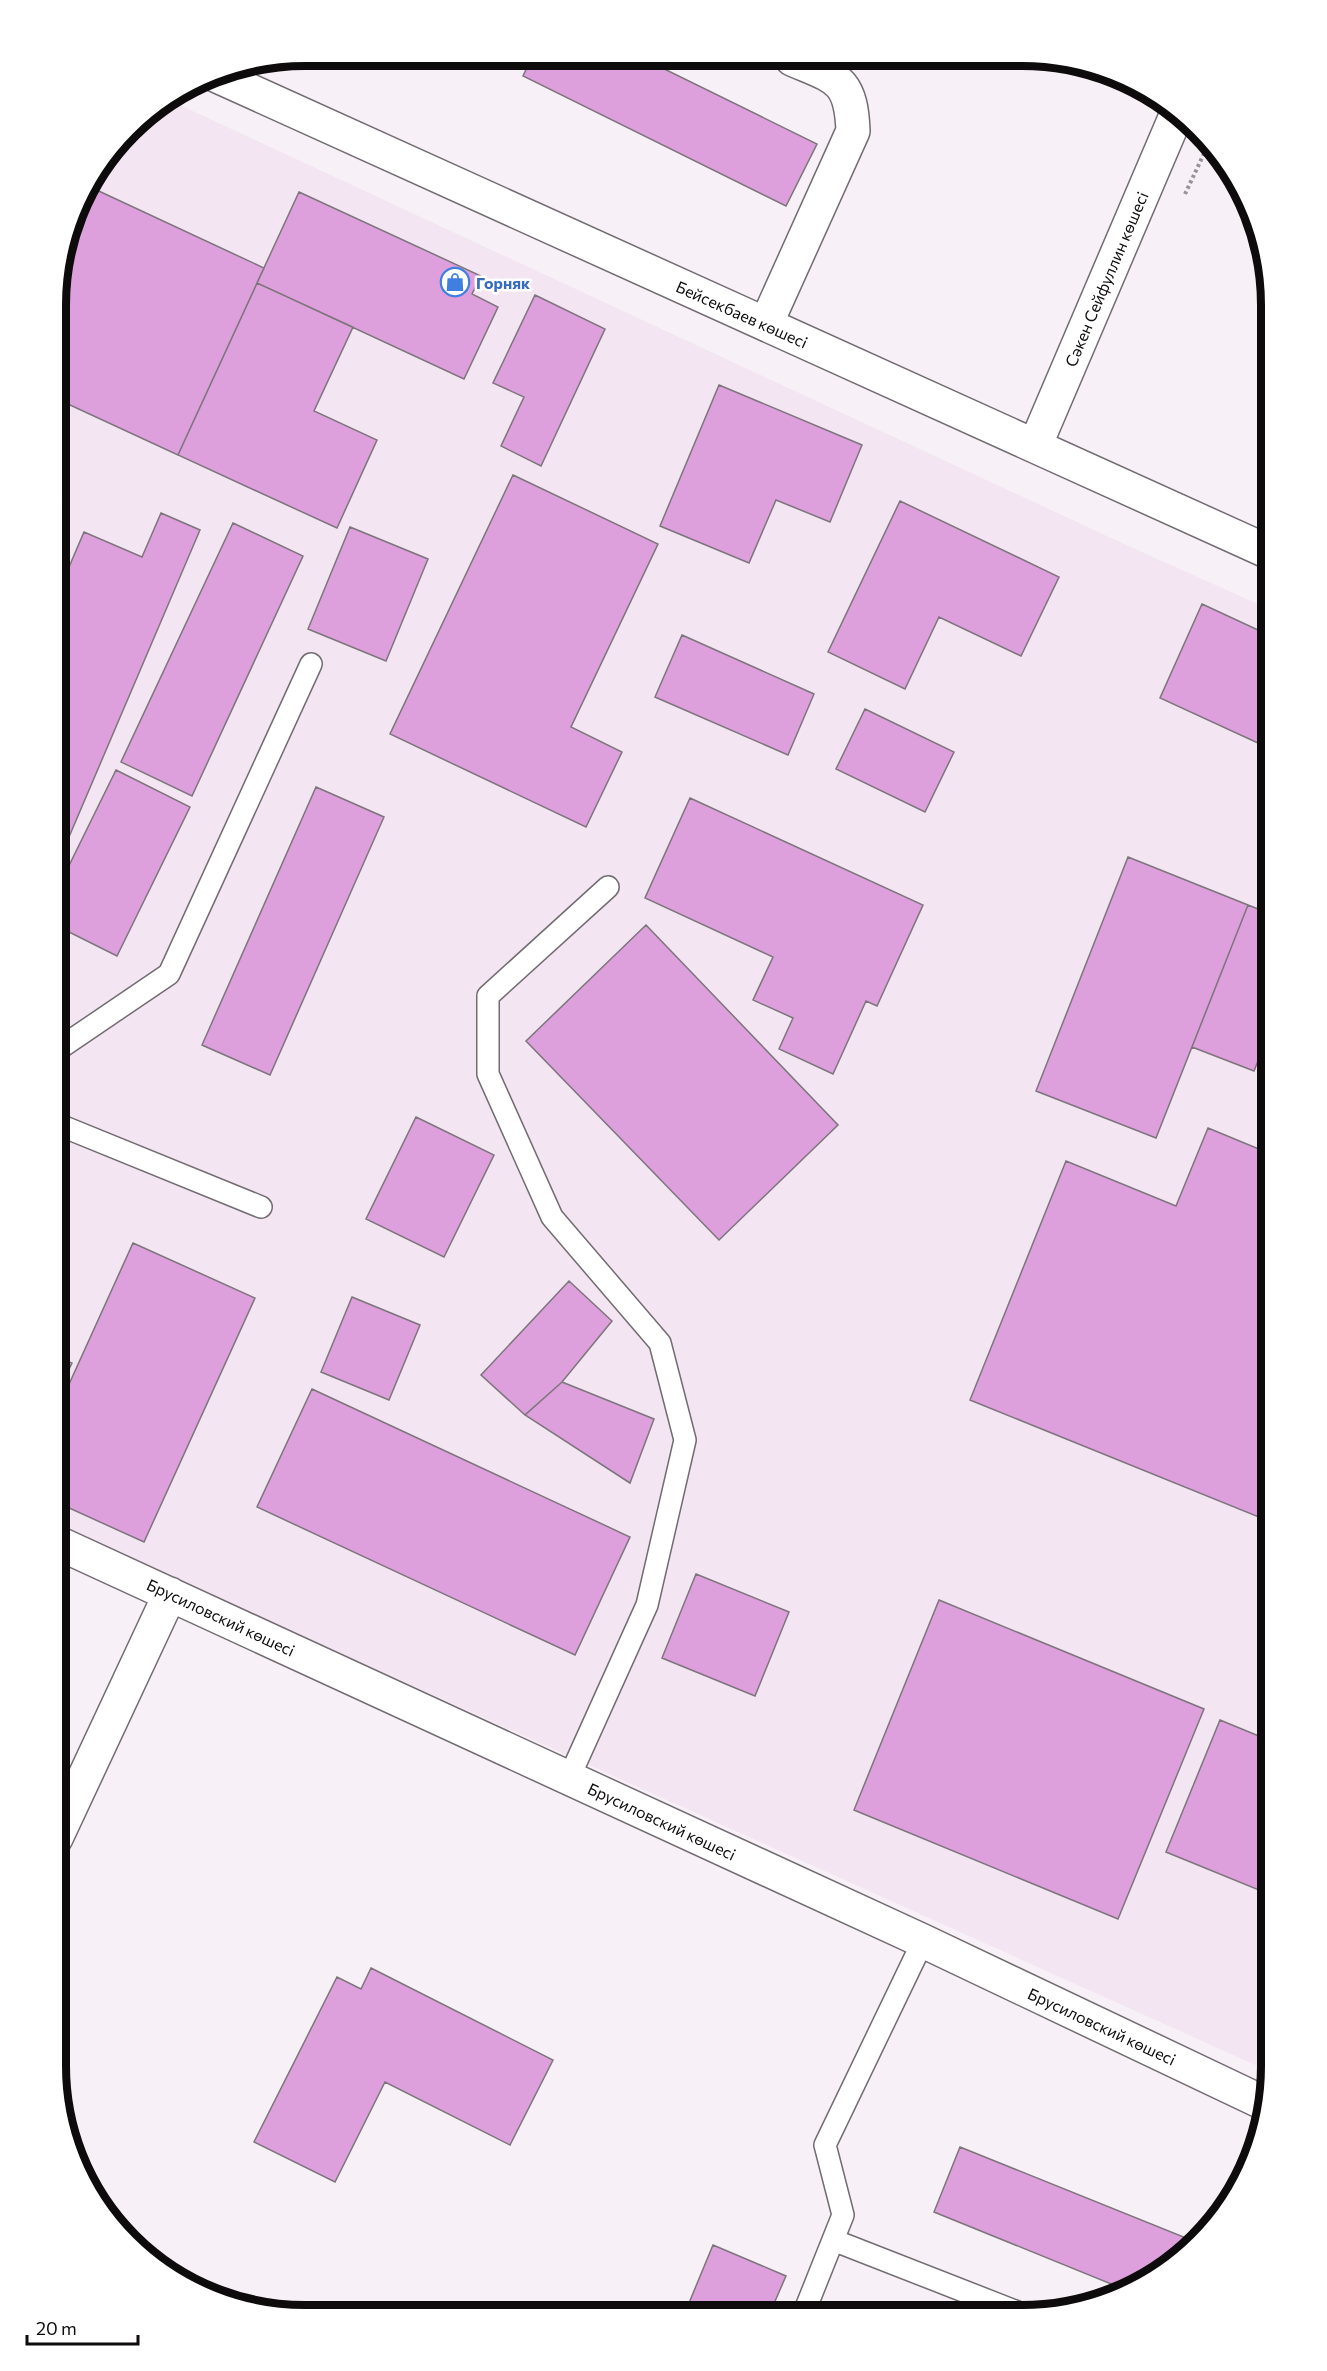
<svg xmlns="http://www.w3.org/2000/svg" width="1327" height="2371" font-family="Commissioner,sans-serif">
  <rect width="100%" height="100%" fill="#f7f0f6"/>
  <!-- built -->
  <path fill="#f3e5f1" d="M169,100L1124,544L1271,610V2072L56,1525L58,273L81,194L140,118Z"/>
  <!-- building -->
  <path fill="#dea0dd" stroke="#7c757b" stroke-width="1.5" d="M532,57L642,58L817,144L786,206L523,76Z
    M88,186L264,268L178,455L57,399L58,273L81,194Z
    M299,192L481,276L472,294L498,307L464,379L257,283Z
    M257,283L353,327L314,411L377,440L337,528L178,455Z
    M535,295L605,329L541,466L501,446L524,397L493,383Z
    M719,385L862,445L830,522L776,500L749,563L660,526Z
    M513,475L658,544L571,727L622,752L586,827L390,734Z
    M900,501L1059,577L1021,656L939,617L905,689L828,652Z
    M161,513L200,530L57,865V595L84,532L142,557Z
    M233,523L303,556L192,796L121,762Z
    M350,527L428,559L386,661L308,629Z
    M1202,604L1271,636V749L1160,698Z
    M682,635L814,694L788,755L655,697Z
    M865,709L954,752L925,812L836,769Z
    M116,770L190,807L117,956L57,926V890Z
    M316,787L384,817L270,1075L202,1045Z
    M690,798L923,905L877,1006L866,1001L833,1074L779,1049L793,1018L753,1000L773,957L645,898Z
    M1128,857L1248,905L1156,1138L1036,1091Z
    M1248,905L1271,914V1028L1254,1071L1192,1047Z
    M646,925L838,1125L719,1240L526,1041Z
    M1271,1063V1092L1260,1086Z
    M416,1117L494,1155L444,1257L366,1219Z
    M1208,1128L1271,1154V1522L970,1400L1066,1161L1176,1206Z
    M133,1243L255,1298L144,1542L56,1502V1413Z
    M569,1281L612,1321L562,1382L525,1415L481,1375Z
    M352,1297L420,1325L389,1400L321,1372Z
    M56,1356L72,1363L56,1396Z
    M562,1382L654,1419L630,1483L525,1415Z
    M312,1389L630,1537L575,1655L257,1507Z
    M696,1574L789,1612L755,1696L662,1658Z
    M939,1600L1204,1709L1118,1919L854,1810Z
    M1220,1720L1271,1741V1895L1166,1852Z
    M371,1968L553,2060L510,2145L385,2082L335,2182L254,2142L337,1977L361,1989Z
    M960,2147L1196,2242L1174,2264L1126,2290L934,2212Z
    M713,2245L786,2276L769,2315H684Z"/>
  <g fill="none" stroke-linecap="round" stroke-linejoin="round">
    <!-- service casing -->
    <g stroke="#726c72" stroke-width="24">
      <path id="service" d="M57,1050L169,974L311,664
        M57,1124L261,1207
        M569,1778L647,1605L685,1440L660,1343L552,1217L488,1074V996L608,887
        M833,2240L1025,2315
        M803,2315L843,2215L825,2145L923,1941"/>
    </g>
    <!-- minor casing -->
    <g stroke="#726c72" stroke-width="36">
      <path id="minor" d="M766,324L853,131C851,78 836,78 792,59
        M56,1542L923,1941L1266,2104
        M56,1838L170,1594"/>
    </g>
    <!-- tertiary casing -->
    <g stroke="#726c72" stroke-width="36">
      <path id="tertiary" d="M213,74L1271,553
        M1035,446L1178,111"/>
    </g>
    <!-- path -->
    <path stroke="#989297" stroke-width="4" stroke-dasharray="3 3" stroke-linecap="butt" d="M1185,194L1209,143"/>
    <!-- service -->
    <use href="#service" stroke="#fff" stroke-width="21"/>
    <!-- minor -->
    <use href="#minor" stroke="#fff" stroke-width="33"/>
    <!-- tertiary -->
    <use href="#tertiary" stroke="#fff" stroke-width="33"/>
  </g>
  <!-- icons -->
  <defs>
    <g id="shop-ring" transform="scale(1.5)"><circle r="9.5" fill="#fff" stroke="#3f7fe0" stroke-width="1.5"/><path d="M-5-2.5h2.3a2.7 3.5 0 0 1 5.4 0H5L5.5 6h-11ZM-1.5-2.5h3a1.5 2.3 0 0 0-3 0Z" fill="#3f7fe0"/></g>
  </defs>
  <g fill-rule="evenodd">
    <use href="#shop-ring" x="455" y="282"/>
  </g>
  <g text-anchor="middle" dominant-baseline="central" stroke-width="5" stroke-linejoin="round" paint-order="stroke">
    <!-- street labels -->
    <g font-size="16" fill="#0e0b0d" stroke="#fff">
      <text transform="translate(1106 279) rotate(-67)">Сәкен Сейфуллин көшесі</text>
      <text transform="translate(742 314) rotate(24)">Бейсекбаев көшесі</text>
      <text transform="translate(221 1617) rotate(25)">Брусиловский көшесі</text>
      <text transform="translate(662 1821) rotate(25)">Брусиловский көшесі</text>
      <text transform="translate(1102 2026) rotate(25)">Брусиловский көшесі</text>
    </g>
    <!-- shop labels -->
    <g font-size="16" font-weight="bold" fill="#366cbe" stroke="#fff" text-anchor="start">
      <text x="476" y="282">Горняк</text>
    </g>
  </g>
  <!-- crop -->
  <path d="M0 0H1327V2371H0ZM305 66H1022A239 239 0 0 1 1261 305V2066A239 239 0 0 1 1022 2305H305A239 239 0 0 1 66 2066V305A239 239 0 0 1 305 66Z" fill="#fff" fill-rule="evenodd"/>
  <path fill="none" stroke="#0e0b0d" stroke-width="8" d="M305 66H1022A239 239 0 0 1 1261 305V2066A239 239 0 0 1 1022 2305H305A239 239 0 0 1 66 2066V305A239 239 0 0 1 305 66Z"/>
  <!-- scale -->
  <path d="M27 2335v9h111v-9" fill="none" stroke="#0e0b0d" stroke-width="3"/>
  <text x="36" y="2335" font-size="18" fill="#0e0b0d" stroke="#ffffff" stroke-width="4.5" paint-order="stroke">20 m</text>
</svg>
